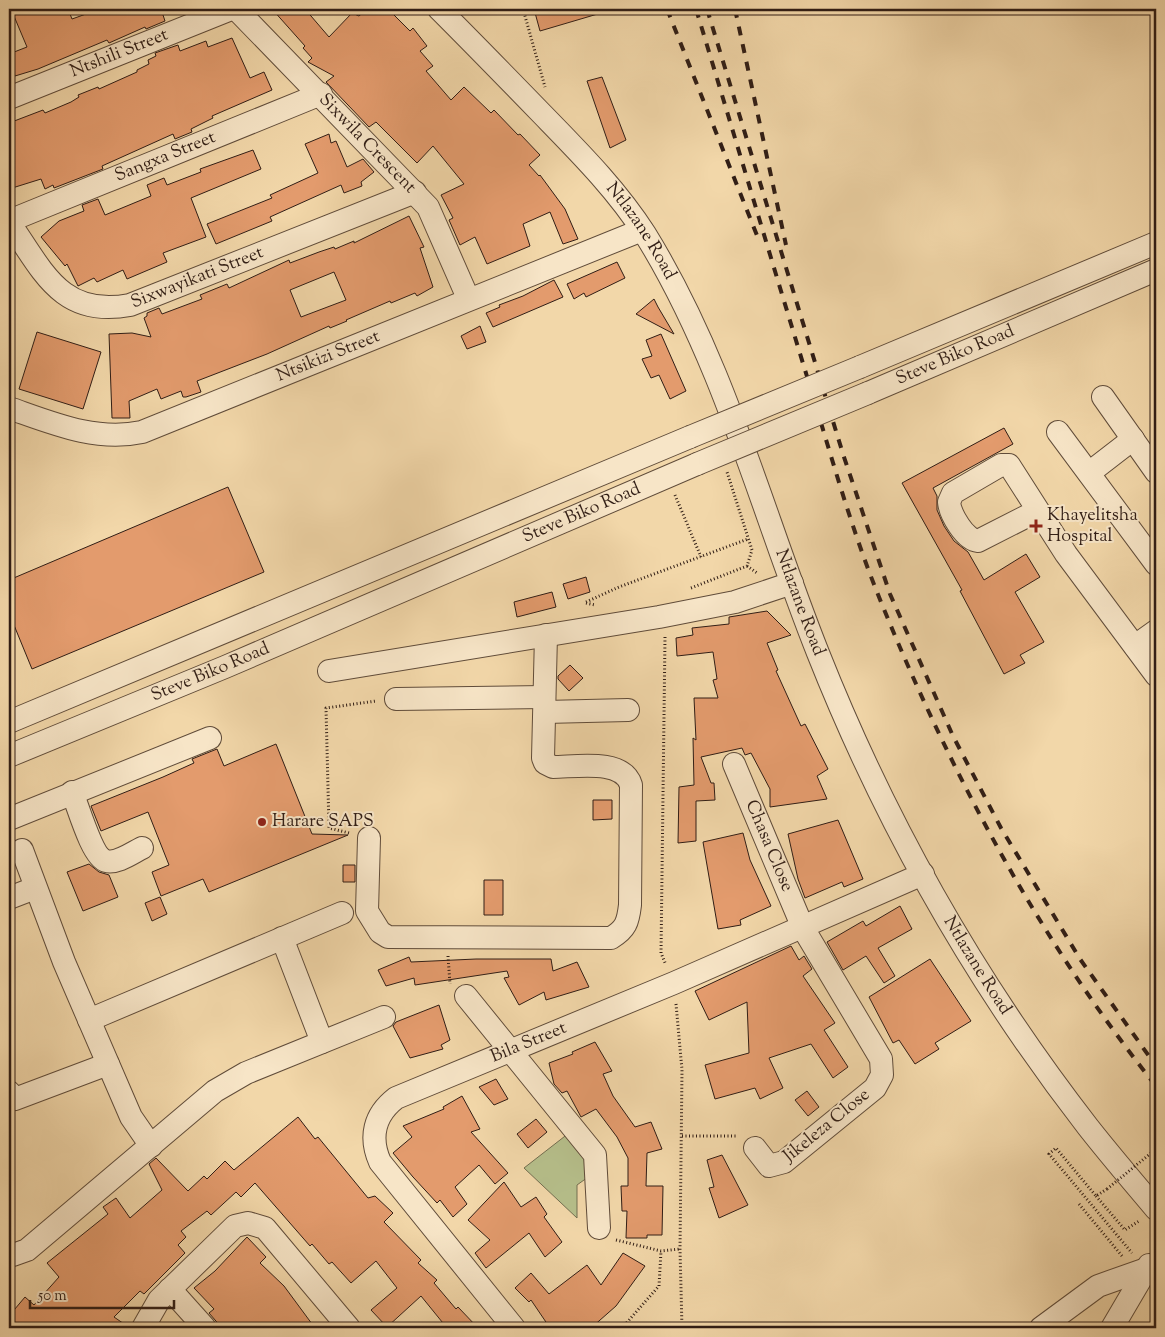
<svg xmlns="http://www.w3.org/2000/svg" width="1165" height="1337" font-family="'Sorts Mill Goudy',serif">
  <rect width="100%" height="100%" fill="#f2d7a9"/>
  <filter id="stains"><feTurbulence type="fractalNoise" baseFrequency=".004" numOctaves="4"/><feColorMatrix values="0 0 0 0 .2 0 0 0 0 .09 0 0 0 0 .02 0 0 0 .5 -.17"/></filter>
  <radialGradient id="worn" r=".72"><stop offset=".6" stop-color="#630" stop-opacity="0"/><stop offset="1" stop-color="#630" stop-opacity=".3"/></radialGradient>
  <!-- green -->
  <path fill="#b6bf8b" stroke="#736e50" d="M569,1133L592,1160L591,1175L577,1185V1218L524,1168Z"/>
  <!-- building -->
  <path fill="#e39b6d" stroke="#301d15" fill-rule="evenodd" d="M11,9H68L72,19L100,9H161L165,21L146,29L145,27L109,43L107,40L38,69L15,76L9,54L27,47Z
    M272,9H305L329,37L352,13L359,16L367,9H388L410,31L413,28L427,46L420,51L433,66L426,71L451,100L464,87L491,113L494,110L518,135L520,134L540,155L529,165L539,176L540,175L565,209L578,239L563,244L550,212L523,224L530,246L487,264L475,237L460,245L449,220L453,218L441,195L464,184L433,146L417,163L376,122L369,127L326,82L334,76L308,62L312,58L303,48L305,46Z
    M534,9H600L601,13L540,31Z
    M232,38L250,78L264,72L272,90L212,116L213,118L191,129L192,132L175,139L173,134L102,166L103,169L54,188L53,185L45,189L41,179L9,189V123L43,110L45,113L71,102L79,97L78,95L98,87L99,89L137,72V70L149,64L148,60L156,56L155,53L175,46L178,45L180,51L206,41L208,47Z
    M602,77L626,140L610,148L587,81Z
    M329,134L331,143L336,141L347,167L363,159L374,172L361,182L362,186L344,193L341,185L270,217L272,221L216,244L207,224L272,198L270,195L318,173L305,144Z
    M253,150L261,169L191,198L206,237L163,253L167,262L127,279L123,270L97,282L94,278L78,286L67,264L65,266L41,237L59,221L84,211L82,205L98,199L105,215L151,196L147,185L164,178L167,185L201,172L200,169Z
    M409,216L424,247L420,248L433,287L417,296L415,293L391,303L390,301L346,320L347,321L330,328L329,326L267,354L197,381L201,392L186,397H183L181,391L161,399L157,389L129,401L130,418H112L109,334L132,333L151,337L144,318L147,316V313L159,308L162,314L202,299L200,295L227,284L229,288L289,260L290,263L319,252L334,247L335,249L354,241V243ZM334,272L346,300L301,317L290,290Z
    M617,262L625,278L586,297L584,293L574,299L567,284Z
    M554,280L563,297L493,327L486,313L500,307L499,305L523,296Z
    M654,299L658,307L674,334L636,314Z
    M480,326L486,342L467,349L461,336Z
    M37,332L101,352L83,409L19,389Z
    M661,334L686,391L670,399L659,375L651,378L642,359L652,356L646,340Z
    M1004,428L1013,444L933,488L937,496V510L944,526L954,541L968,552L984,580L1026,554L1040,577L1015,592L1044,642L1020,655L1025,663L1004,674L960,591L962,590L902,483Z
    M228,487L264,572L32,669L9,613V580Z
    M586,577L590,592L568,599L563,584Z
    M552,592L556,607L517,617L514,602Z
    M767,611L791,635L767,643L778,670L776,671L801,726L805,724L828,769L817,776L827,799L770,807V789L751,753L745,755L742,748L701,757L711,783H714L715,800L696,801V841L678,843L679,787L694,785L693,738L696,740L694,698H718L713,680L717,679L713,652L677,656L676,638L693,635L692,628L729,624V617Z
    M570,665L583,678L569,691L558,679V676Z
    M276,744L312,834L348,835L209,892L203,879L161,896L152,872L169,865L148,812L101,831L91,806L163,777L194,763L192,759L217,749L224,766Z
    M593,800H612V819L593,820Z
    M838,820L863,879L844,887L842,882L805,898L798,879L788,834Z
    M743,833L750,860L771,906L740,920L741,925L718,929L703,842Z
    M89,864L99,872L109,875L118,897L83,911L67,872Z
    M343,865H355V882H343Z
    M484,880H503V915H484Z
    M160,897L167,914L152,921L145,903Z
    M900,906L912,929L878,948L895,976L884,983L866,956L843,970L827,942L863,921L866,926Z
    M791,946L799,960L804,956L812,969L803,976L835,1023L824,1030L848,1067L833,1078L811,1044L769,1058L783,1088L760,1099L755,1088L715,1099L705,1065L749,1053L747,1002L709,1020L695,991Z
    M409,957L411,962L476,959H551L553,971L577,962L589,987L546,1000L544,992L519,1005L504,978L509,977L507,971L415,985L414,978L386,986L378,970Z
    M930,959L971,1021L935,1043L939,1049L915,1064L899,1040L893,1043L869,997Z
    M439,1005L450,1040L441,1045L443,1049L410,1058L393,1026L396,1022Z
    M595,1042L612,1071L603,1074L613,1096L635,1127L651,1122L662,1149L647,1153L646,1186H663L662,1235H647V1238H626L627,1211H622L621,1186H628V1158L617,1137L596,1109L581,1117L567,1091L562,1093L554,1084L549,1063L573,1054L572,1052Z
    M496,1079L508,1099L494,1105L479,1087Z
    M807,1091L819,1107L808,1116L795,1100Z
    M462,1096L480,1129L471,1132L508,1173L495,1184L479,1165L455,1187L467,1204L453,1217L440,1200L437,1203L413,1177L393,1153L412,1137L403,1126L444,1109L443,1107Z
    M298,1117L315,1139L318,1137L368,1198L375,1196L393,1213L384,1222L421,1260L418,1263L437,1280L434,1283L456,1309L458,1307L478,1328H447L421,1296L387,1327L371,1310L397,1288L376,1261L351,1283L332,1262L329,1264L312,1244L310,1246L255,1183L241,1197L236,1192L211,1215L207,1211L181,1231L186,1237L178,1245L185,1253L144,1294L140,1291L114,1317L130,1328H9V1316L25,1297L34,1305L59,1277L47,1263L108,1214L103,1207L116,1198L130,1218L162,1190L149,1164L156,1158L188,1191L204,1176L207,1179L225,1161L234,1170Z
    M536,1119L547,1132L528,1148L517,1134Z
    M722,1155L748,1205L719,1218L709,1188L714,1187L707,1160Z
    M504,1182L521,1207L536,1197L547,1214L544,1217L562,1242L545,1257L529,1233L486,1268L475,1253L490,1240L468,1220Z
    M247,1237L266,1257L260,1263L284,1286L315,1328H222L209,1313L214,1309L194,1288L215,1271Z
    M623,1253L645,1266L616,1306L591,1328H550L531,1300L529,1302L515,1288L531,1273L549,1294L587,1265L601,1285Z"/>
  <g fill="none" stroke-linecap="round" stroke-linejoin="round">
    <!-- minor casing -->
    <g stroke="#604c3a" stroke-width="24">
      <g id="minor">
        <path id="s1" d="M236,9L428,207L468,298"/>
        <path id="s2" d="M439,9C474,44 509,80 543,115C579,152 617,190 645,234C725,363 762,513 818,653C885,822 977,984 1088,1127C1110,1155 1133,1182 1156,1209"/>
        <path id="s3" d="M9,98L231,9"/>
        <path id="s4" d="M9,221L321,94"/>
        <path id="s5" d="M9,222C43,271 61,318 130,305L415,192"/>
        <path d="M860,367L1156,243"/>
        <path id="s6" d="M868,393L1156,270"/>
        <path d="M1103,397L1156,472"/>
        <path id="s7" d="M9,408C52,423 96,442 142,432L642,230"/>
        <path d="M1058,432L1156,564"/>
        <path d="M1089,473L1133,439"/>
        <path d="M1037,511L978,541C965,540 950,514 949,502L953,493L1001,465H1009L1066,554L1156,675"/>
        <path d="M1135,646L1156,631"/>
        <path d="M329,671L659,617L735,602L792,583"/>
        <path d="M396,699L544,697"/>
        <path d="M545,712L628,710"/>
        <path d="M9,722L690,437"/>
        <path id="s8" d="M9,756L225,667L697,464"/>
        <path id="s9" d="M734,764L803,928L881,1059L882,1075L875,1088L784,1162L769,1166L755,1148"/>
        <path d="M72,792C78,806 92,857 106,861C117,864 132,853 142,848"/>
        <path d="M9,819L210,738"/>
        <path d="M369,838L367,911L380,932L388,937L611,938C626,929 628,922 630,905L631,785C623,758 575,767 553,767L545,763L543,758L546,635"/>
        <path d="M22,850L64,962L131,1117L151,1146"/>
        <path d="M9,898L35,888"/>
        <path d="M282,938L322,1042"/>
        <path d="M466,996L595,1155L599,1228"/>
        <path d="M89,1020L342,913"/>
        <path d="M9,1092L15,1099L108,1064"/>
        <path d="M9,1255H13L27,1250L215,1091L246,1073L384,1017"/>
        <path d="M170,1289L205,1328"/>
        <path d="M143,1328L159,1300L235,1226L248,1223L265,1228L349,1328"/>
        <path id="s10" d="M514,1328L380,1162C369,1137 374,1115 396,1098L674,983L923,874"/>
        <path d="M1041,1328L1098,1286L1146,1269"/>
        <path d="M1112,1328L1149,1265"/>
      </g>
    </g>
    <!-- path -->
    <path stroke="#301d15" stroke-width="3" stroke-dasharray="1 2.5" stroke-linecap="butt" d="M523,9L545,87
      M675,495L701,557
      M747,566L757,573
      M691,588L747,566L752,550L727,472
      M586,602L619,587L748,539
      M586,603L595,605
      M665,637L661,953L666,965
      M349,833L329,828L326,708L376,701
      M448,956L450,984
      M676,1004L682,1070L680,1249L682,1328
      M682,1136H738
      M1107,1189L1096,1196L1056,1148L1049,1154L1132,1253
      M1096,1196L1125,1230L1139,1221
      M1079,1204L1122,1256
      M616,1240L661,1251L680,1249
      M622,1328L659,1286L661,1251"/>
    <!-- minor -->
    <use href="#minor" stroke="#f7e5c7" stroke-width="22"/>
    <!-- rail -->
    <path stroke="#301d15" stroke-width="4" stroke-dasharray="9 9" stroke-linecap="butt" d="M667,9L760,243
      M696,9C734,134 771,259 809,383C831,455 851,528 879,597C949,770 1039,940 1156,1086
      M707,9L843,454L890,594L953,736L1001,828L1080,959L1156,1066
      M735,9L786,245"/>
    <!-- minor-bridge casing -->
    <g stroke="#604c3a" stroke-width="24" stroke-linecap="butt">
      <path id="minor-bridge" d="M690,437L860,367
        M697,464L868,393"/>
    </g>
    <!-- path-bridge -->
    <path stroke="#301d15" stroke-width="3" stroke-dasharray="1 2.5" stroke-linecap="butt" d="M1107,1189L1156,1149"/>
    <!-- minor-bridge -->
    <use href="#minor-bridge" stroke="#f7e5c7" stroke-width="22"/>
  </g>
  <!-- markers -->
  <g fill="#8f2418" stroke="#f7e5c7" stroke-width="2">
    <path d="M1033.5 518.5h5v5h5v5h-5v5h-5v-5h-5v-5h5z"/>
    <circle cx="262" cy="822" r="5"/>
  </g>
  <g text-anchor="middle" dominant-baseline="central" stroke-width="4" stroke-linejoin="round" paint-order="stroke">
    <!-- street labels -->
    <g font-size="18" fill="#301d15" stroke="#f7e5c7">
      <text stroke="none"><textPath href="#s3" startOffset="119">Ntshili Street</textPath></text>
      <text stroke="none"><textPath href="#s1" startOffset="188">Sixwila Crescent</textPath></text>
      <text stroke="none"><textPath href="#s4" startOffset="169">Sangxa Street</textPath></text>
      <text stroke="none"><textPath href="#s2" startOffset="301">Ntlazane Road</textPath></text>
      <text stroke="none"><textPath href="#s5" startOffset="232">Sixwayikati Street</textPath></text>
      <text stroke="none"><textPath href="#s6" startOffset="95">Steve Biko Road</textPath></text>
      <text stroke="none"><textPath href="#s7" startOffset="338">Ntsikizi Street</textPath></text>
      <text stroke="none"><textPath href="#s8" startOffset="622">Steve Biko Road</textPath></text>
      <text stroke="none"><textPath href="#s2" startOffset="706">Ntlazane Road</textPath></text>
      <text stroke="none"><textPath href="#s8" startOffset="218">Steve Biko Road</textPath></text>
      <text stroke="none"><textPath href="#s9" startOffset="89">Chasa Close</textPath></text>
      <text stroke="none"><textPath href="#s2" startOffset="1111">Ntlazane Road</textPath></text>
      <text stroke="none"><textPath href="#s10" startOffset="429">Bila Street</textPath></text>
      <text transform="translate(827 1126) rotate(-39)">Jikeleza Close</text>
    </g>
    <!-- poi labels -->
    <g font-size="18" fill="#301d15" stroke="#f7e5c7" text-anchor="start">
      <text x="1047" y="516">Khayelitsha<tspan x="1047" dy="21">Hospital</tspan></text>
      <text x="272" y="822">Harare SAPS</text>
    </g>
  </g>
  <!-- margin -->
  <rect width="1165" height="1337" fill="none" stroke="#f2d7a9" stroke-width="30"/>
  <rect x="10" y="10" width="1145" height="1317" fill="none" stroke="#301d15" stroke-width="2.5"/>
  <rect x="15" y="15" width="1135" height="1307" fill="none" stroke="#301d15"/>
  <!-- scale -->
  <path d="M30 1300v8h144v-8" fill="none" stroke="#301d15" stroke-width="2.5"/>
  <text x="38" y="1300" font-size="15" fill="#301d15" stroke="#f7e5c7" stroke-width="4" paint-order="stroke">50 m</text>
  <rect width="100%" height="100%" filter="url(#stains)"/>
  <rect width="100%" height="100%" fill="url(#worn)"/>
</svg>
